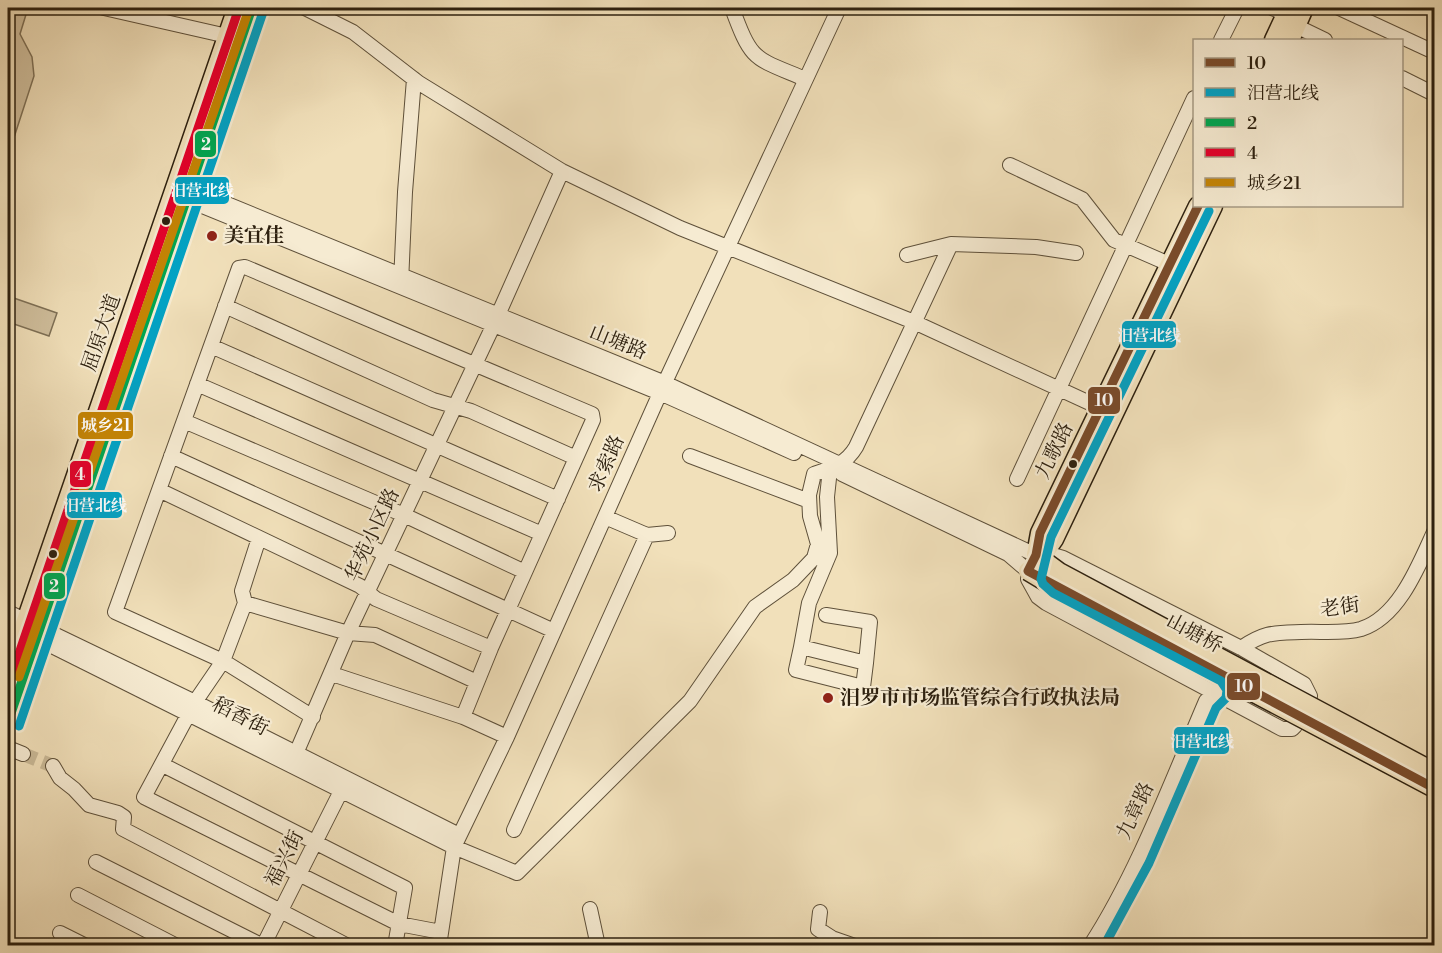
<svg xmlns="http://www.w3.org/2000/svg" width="1442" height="953" font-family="'Libre Bodoni','Noto Serif SC',serif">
  <rect width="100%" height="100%" fill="#f1e0ba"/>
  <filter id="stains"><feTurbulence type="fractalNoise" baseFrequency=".00333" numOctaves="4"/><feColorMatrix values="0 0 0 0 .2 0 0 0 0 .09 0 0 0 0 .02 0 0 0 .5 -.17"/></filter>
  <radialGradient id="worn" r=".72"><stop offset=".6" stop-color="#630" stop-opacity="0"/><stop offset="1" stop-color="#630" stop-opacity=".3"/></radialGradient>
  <!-- garden -->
  <path fill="#d0bf9d" stroke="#7e7056" stroke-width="1.5" d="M8,8H28L20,34L32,57L34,76L8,156Z
    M8,296L57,313L49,336L8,322Z"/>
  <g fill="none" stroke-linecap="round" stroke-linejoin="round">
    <!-- minor-tunnel -->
    <path stroke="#caba98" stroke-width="14" stroke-dasharray="14 7" stroke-linecap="butt" d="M23,754L53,766"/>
    <!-- minor casing -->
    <g stroke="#5e503a" stroke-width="16">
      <path id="minor" d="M104,8L236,38
        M305,8L353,32L419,83L562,171L680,228L914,322L1107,411
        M732,8C752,62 753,57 805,79
        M1272,8L1286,14L1296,26L1325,40
        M1339,8L1434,52
        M1221,40L1237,8
        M1402,78L1434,94
        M1010,165L1082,199L1114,240L1176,267
        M183,186L665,383L1036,555H1053L1063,558L1241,648L1304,684L1310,696L1295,726L1292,729H1282L1046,603L1038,597L1028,579L1031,565
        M178,196L660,393L794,453
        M907,255L951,244L1036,247L1076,253
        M401,283L405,192L414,79
        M225,306L433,400L471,411L576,458
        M211,346L558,499
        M197,384L542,534
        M184,421L404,515L525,572
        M171,456L554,631
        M690,456L809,501
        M842,474L1008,554L1028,571
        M1017,479L1194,98
        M159,490L360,586L376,599L491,648
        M605,517L647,535L668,533
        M259,538L242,591L245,603L223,661L195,702L144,797L399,924L441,932
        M245,603L348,633L375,635L477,682
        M8,612L195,702L459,835
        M826,615L870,622L866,663L801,647L809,603L830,553L827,497L830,469
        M8,624L454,847L517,873L690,701L755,607L793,580L814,558L818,544L810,516L809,495L814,474C832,468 846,464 856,447L951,244
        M801,647L796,670L863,687L866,663
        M1241,648C1265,632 1273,633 1301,632C1320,631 1343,634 1361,629C1399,617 1419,565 1434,532
        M332,674L463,717L507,737
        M313,717L223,661L115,612L239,268L245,267L592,414L593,420L491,648L463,717
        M8,748L23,754
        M163,765L405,888L395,946
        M291,765L348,633L494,324L562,171
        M53,766L60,778L74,789L89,805L118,813L124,817L123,829L348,946
        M514,830L647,535
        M96,862L263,946
        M78,895L177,946
        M590,909L598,946
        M820,912L818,929L832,938L855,946
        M60,933L86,946
        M263,946L341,791
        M439,946L454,847L507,737L660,393L839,8
        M1090,946C1137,874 1172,780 1206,701L1215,692"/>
    </g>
    <!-- major casing -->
    <g stroke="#2d200f" stroke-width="21">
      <path id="major" d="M1274,40L1289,8
        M1290,40L1304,8
        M1198,206L1040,533L1036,555L1047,549L1054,539L1213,206
        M8,673L237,8
        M8,722L252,8"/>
    </g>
    <!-- minor -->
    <use href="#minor" stroke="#f6ebd2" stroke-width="14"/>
    <!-- major -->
    <use href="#major" stroke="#f1e0ba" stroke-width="18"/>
    <!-- major-bridge casing -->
    <g stroke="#2d200f" stroke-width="21" stroke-linecap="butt">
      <path id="major-bridge" d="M1036,555L1059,572L1434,772
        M1028,571L1058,589L1434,788"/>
    </g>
    <!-- major-bridge -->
    <use href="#major-bridge" stroke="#f1e0ba" stroke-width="18"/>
    <!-- bus-1 casing -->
    <g stroke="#f6ebd2" stroke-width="14">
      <path id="bus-1" d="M1198,206L1040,533L1036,555L1028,571L1434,788"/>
    </g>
    <!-- bus-2 casing -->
    <g stroke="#f6ebd2" stroke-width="14">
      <path id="bus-2" d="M19,726L263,12
        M1104,946L1149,863L1216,708L1226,698L1227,690L1221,681L1053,593L1043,584L1041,579L1051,537L1209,211"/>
    </g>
    <!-- bus-3 casing -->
    <g stroke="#f6ebd2" stroke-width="14">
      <path id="bus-3" d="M8,722L252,8"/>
    </g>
    <!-- bus-4 casing -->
    <g stroke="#f6ebd2" stroke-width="14">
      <path id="bus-4" d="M8,686L239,8"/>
    </g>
    <!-- bus-5 casing -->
    <g stroke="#f6ebd2" stroke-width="14">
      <path id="bus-5" d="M19,677L248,12"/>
    </g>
    <!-- bus-1 -->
    <use href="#bus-1" stroke="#7a4b2a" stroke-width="9"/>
    <!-- bus-2 -->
    <use href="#bus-2" stroke="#02a2c4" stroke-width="9"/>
    <!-- bus-3 -->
    <use href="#bus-3" stroke="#00a651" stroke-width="9"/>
    <!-- bus-4 -->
    <use href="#bus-4" stroke="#e4002b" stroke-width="9"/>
    <!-- bus-5 -->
    <use href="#bus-5" stroke="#c48404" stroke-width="9"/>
  </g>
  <!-- markers -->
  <g fill="#2d200f" stroke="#f6ebd2" stroke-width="2">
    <circle cx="166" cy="221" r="5"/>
    <circle cx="1073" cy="464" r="5"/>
    <circle cx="53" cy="554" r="5"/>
  </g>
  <g fill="#8f2418" stroke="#f6ebd2" stroke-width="2">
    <circle cx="212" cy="236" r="6"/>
    <circle cx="828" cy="698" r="6"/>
  </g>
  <g text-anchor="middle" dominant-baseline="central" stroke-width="4.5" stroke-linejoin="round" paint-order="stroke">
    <!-- poi labels -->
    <g font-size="20" font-weight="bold" fill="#2d200f" stroke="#f6ebd2" text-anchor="start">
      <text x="224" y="236">美宜佳</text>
      <text x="840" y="698">汨罗市市场监管综合行政执法局</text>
    </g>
    <!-- street labels -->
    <g font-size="20" fill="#2d200f" stroke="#f6ebd2">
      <text transform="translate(102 333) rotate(-71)">屈原大道</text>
      <text transform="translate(618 343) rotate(22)">山塘路</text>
      <text transform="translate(1055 451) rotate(-64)">九歌路</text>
      <text transform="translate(607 464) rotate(-66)">求索路</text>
      <text transform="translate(373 535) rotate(-65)">华苑小区路</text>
      <text transform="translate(1340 608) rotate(-8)">老街</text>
      <text transform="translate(1194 634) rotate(28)">山塘桥</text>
      <text transform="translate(240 717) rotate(27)">稻香街</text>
      <text transform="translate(1136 811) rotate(-65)">九章路</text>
      <text transform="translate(285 859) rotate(-63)">福兴街</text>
    </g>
  </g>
  <g stroke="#f6ebd2" stroke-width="2">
    <rect x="194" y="130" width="23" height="28" rx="6" fill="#00a651"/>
    <rect x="174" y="176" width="56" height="29" rx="6" fill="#02a2c4"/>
    <rect x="1121" y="320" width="56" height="29" rx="6" fill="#02a2c4"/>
    <rect x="1087" y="386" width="34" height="29" rx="6" fill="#7a4b2a"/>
    <rect x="77" y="411" width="57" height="29" rx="6" fill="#c48404"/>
    <rect x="69" y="460" width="23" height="28" rx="6" fill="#e4002b"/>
    <rect x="66" y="491" width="57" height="28" rx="6" fill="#02a2c4"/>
    <rect x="43" y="572" width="23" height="28" rx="6" fill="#00a651"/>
    <rect x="1226" y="672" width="35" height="29" rx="6" fill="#7a4b2a"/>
    <rect x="1173" y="726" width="57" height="29" rx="6" fill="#02a2c4"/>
  </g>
  <g font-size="16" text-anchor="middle" font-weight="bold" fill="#fff">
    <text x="206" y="150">2</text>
    <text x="202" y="196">汨营北线</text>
    <text x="1149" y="341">汨营北线</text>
    <text x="1104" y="406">10</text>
    <text x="106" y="431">城乡21</text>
    <text x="80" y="480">4</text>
    <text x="95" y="511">汨营北线</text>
    <text x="54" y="592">2</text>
    <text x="1244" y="692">10</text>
    <text x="1202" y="747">汨营北线</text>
  </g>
  <!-- margin -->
  <rect width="1442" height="953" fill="none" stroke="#f1e0ba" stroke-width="30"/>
  <rect x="9" y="9" width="1424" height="935" fill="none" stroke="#2d200f" stroke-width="3"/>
  <rect x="15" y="15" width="1412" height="923" fill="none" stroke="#2d200f" stroke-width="1.5"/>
  <!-- legend -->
  <rect x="1193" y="39" width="210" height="168" fill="#f6ebd2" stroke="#a69a84" stroke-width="1.5"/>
  <rect x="1205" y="58" width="30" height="9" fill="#7a4b2a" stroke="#a69a84" stroke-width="1.5"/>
  <text x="1247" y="69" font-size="18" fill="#2d200f">10</text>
  <rect x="1205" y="88" width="30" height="9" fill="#02a2c4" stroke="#a69a84" stroke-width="1.5"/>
  <text x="1247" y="99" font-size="18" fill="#2d200f">汨营北线</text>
  <rect x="1205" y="118" width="30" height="9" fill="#00a651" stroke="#a69a84" stroke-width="1.5"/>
  <text x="1247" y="129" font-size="18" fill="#2d200f">2</text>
  <rect x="1205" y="148" width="30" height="9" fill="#e4002b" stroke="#a69a84" stroke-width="1.5"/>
  <text x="1247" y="159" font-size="18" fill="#2d200f">4</text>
  <rect x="1205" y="178" width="30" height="9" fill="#c48404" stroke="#a69a84" stroke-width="1.5"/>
  <text x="1247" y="189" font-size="18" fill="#2d200f">城乡21</text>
  <rect width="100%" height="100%" filter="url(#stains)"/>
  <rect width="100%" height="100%" fill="url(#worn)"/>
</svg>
